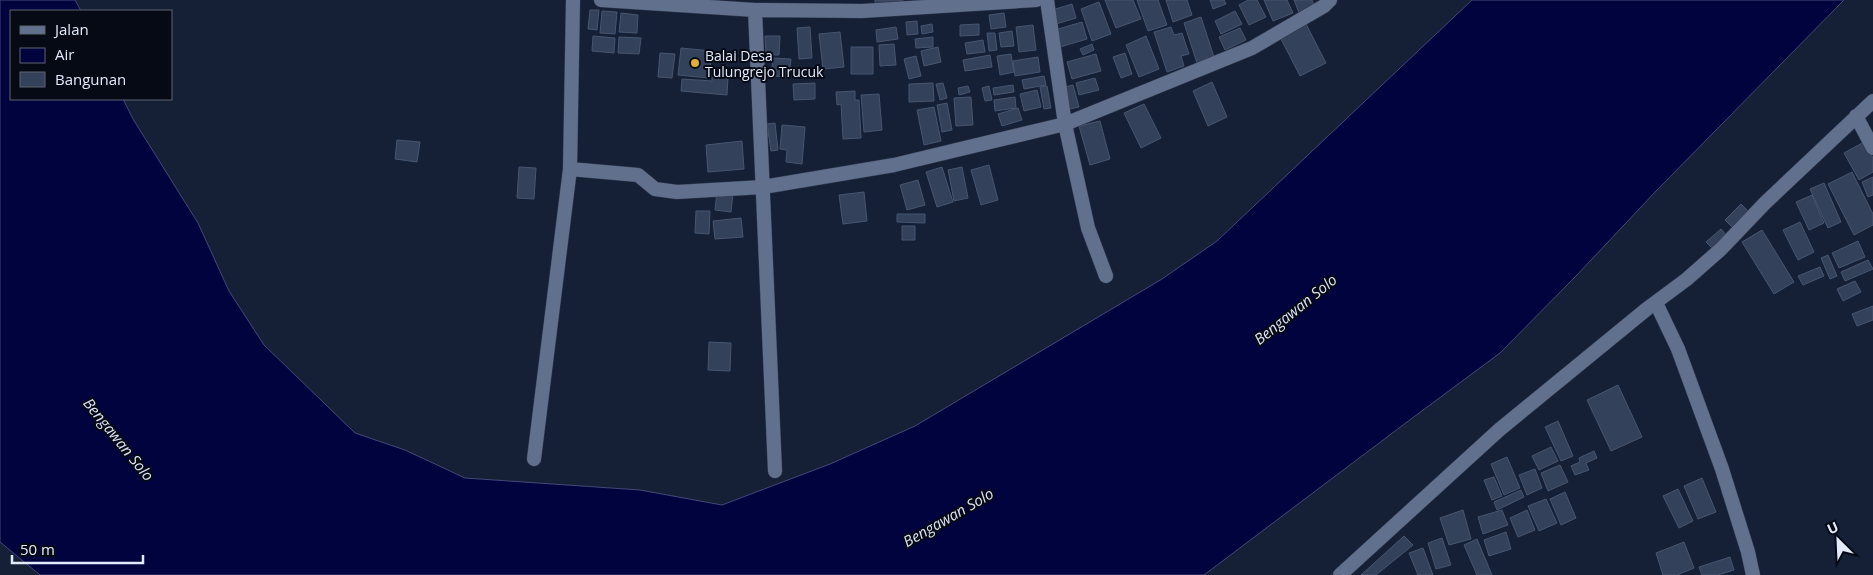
<svg xmlns="http://www.w3.org/2000/svg" width="1873" height="575" font-family="'Open Sans',sans-serif">
  <rect width="100%" height="100%" fill="#152037"/>
  <!-- water -->
  <path fill="#00033e" stroke="#444877" d="M0,0H75L81,11H11V99H123L133,119L198,223L229,291L264,345L355,433L405,450L465,478L640,490L722,505L830,464L915,426L1162,279L1217,241L1472,0H1844L1657,190L1576,276L1500,353L1407,422L1204,575H40L0,542Z"/>
  <!-- building -->
  <path fill="#34415a" stroke="#475570" d="M875,0H903L902,6L875,4Z
    M1105,0H1133L1141,19L1116,28Z
    M1137,0H1158L1167,25L1148,31Z
    M1166,0H1187L1192,15L1173,22Z
    M1210,0H1224L1226,4L1213,9Z
    M1248,0H1257L1266,17L1249,25L1239,5Z
    M1264,0H1287L1293,13L1273,21Z
    M1294,0H1312L1315,8L1300,15Z
    M1099,2L1111,34L1092,41L1081,9Z
    M1072,4L1076,18L1056,24L1052,10Z
    M590,10H599L597,30L588,29Z
    M602,11L617,12L615,34L600,33Z
    M1235,11L1242,24L1221,34L1215,21Z
    M621,13L638,15L637,33L619,32Z
    M1004,13L1006,27L991,29L989,15Z
    M1201,17L1214,57L1197,63L1184,23Z
    M917,21L918,34L907,35L906,22Z
    M1082,22L1087,39L1060,47L1055,30Z
    M932,24L933,32L922,34L921,26Z
    M979,24V35L960,36V25Z
    M1306,24L1326,63L1300,76L1280,37Z
    M1033,25L1036,50L1019,52L1016,27Z
    M810,27L812,58L799,59L797,28Z
    M896,27L898,39L877,42L876,30Z
    M1171,27L1174,35L1182,33L1189,54L1181,56L1184,66L1167,72L1154,32Z
    M1240,28L1246,40L1225,50L1219,37Z
    M1012,31L1014,46L1001,47L999,33Z
    M840,32L844,67L823,69L819,34Z
    M987,33H995L997,50L989,51Z
    M593,36L615,38L614,53L592,51Z
    M765,36H780L779,55H766Z
    M1146,36L1159,69L1139,77L1126,45Z
    M619,37L641,38L639,54L618,53Z
    M933,37V47L916,48L915,39Z
    M983,40L985,52L967,54L965,43Z
    M894,44L896,65L880,66L879,45Z
    M1092,44L1094,50L1083,55L1080,49Z
    M851,47H873V74H851Z
    M938,47L941,62L924,66L921,51Z
    M681,48L712,51L709,78L678,75Z
    M660,53L675,54L672,78L658,77Z
    M1125,53L1132,74L1121,78L1113,57Z
    M1011,54L1014,72L1000,75L997,56Z
    M1096,54L1101,71L1072,79L1067,62Z
    M990,55L992,67L965,71L963,60Z
    M916,56L921,76L909,79L904,59Z
    M1038,57L1040,72L1015,76L1013,61Z
    M773,58L791,59L789,77L771,76Z
    M712,75L728,76L727,95L681,91L682,79L712,81Z
    M1044,76L1046,85L1024,89L1022,80Z
    M1095,78L1099,90L1079,95L1076,83Z
    M1212,82L1227,117L1208,126L1193,91Z
    M815,83V99L794,100L793,84Z
    M933,83L934,101L909,102V84Z
    M943,83L947,98L940,100L936,84Z
    M1013,85L1014,92L994,95L993,88Z
    M1073,85L1079,107L1065,110L1062,96L1068,95L1065,87Z
    M968,86L970,92L959,95L958,88Z
    M989,86L992,100L985,101L982,88Z
    M1047,86L1051,108L1044,109L1040,87Z
    M1037,90L1041,107L1024,111L1020,94Z
    M855,91V100H859L861,138L843,139L841,104L837,105L836,92Z
    M879,94L882,130L864,132L861,95Z
    M971,97L973,125L956,126L954,98Z
    M1015,97L1016,108L995,111L994,100Z
    M947,103L952,130L942,132L937,105Z
    M1144,104L1161,138L1141,148L1124,113Z
    M934,107L941,141L924,145L917,110Z
    M1018,108L1022,120L1002,126L998,114Z
    M1100,121L1110,159L1090,165L1079,126Z
    M775,123L778,150L771,151L767,124Z
    M782,125L805,127L802,164L786,162L787,150L780,149Z
    M397,140L420,142L417,162L395,159Z
    M742,141L744,169L708,172L706,145Z
    M1864,142L1873,158V172L1859,180L1844,153Z
    M989,165L998,200L981,205L971,170Z
    M519,167L536,168L534,199L517,198Z
    M942,167L953,202L937,207L926,172Z
    M962,167L968,198L954,201L948,170Z
    M1852,172L1873,214V225L1854,235L1828,184Z
    M1873,177V195L1868,197L1862,182Z
    M918,180L925,205L907,210L900,185Z
    M1824,183L1841,222L1828,228L1810,189Z
    M717,191L733,193L731,212L715,210Z
    M864,192L867,221L843,224L839,195Z
    M1812,195L1824,223L1809,230L1796,202Z
    M1741,204L1748,211L1732,227L1725,220Z
    M696,211H710L709,234L695,233Z
    M897,214H925V223L897,222Z
    M741,218L743,237L715,239L713,221Z
    M1800,222L1814,252L1798,260L1783,230Z
    M902,226H915V240H902Z
    M1721,229L1727,236L1713,249L1706,242Z
    M1762,230L1794,282L1774,294L1742,242Z
    M1858,241L1865,257L1839,268L1832,253Z
    M1828,255L1837,276L1830,279L1821,258Z
    M1868,260L1873,269L1845,281L1841,272Z
    M1820,267L1824,276L1803,285L1798,276Z
    M1855,281L1861,292L1843,301L1837,289Z
    M1873,306V320L1857,326L1852,314Z
    M709,342L731,343L730,371L708,370Z
    M1618,385L1642,437L1611,451L1587,400Z
    M1558,421L1573,456L1561,461L1545,427Z
    M1551,447L1558,461L1539,470L1532,456Z
    M1594,451L1597,458L1586,463L1589,470L1575,475L1571,466L1580,462L1579,458Z
    M1507,457L1520,488L1504,495L1491,464Z
    M1560,465L1568,482L1548,491L1541,473Z
    M1535,469L1542,488L1527,495L1519,475Z
    M1494,477L1502,496L1492,500L1484,480Z
    M1702,478L1716,512L1698,519L1684,486Z
    M1678,489L1693,521L1679,528L1663,496Z
    M1521,490L1524,497L1497,510L1494,502Z
    M1565,492L1576,518L1561,525L1550,499Z
    M1546,499L1557,523L1539,531L1528,506Z
    M1463,510L1471,539L1449,545L1440,518Z
    M1502,510L1508,525L1483,534L1478,517Z
    M1527,510L1535,530L1518,537L1510,518Z
    M1506,532L1511,549L1489,556L1484,540Z
    M1404,536L1413,545L1376,575H1361Z
    M1442,538L1451,565L1436,569L1428,543Z
    M1477,539L1492,575H1477L1464,545Z
    M1684,542L1694,568L1677,575H1663L1656,553Z
    M1423,548L1433,575H1418L1409,553Z
    M1730,557L1734,570L1718,575H1702L1699,567Z"/>
  <g fill="none" stroke-linecap="round" stroke-linejoin="round">
    <!-- minor casing -->
    <g stroke="#333a4f" stroke-width="15">
      <path id="minor" d="M601,0L755,10L862,11L1036,0
        M1047,0L1065,124L1088,228L1106,276
        M755,10L775,471
        M1856,116L1873,148
        M570,169L638,175L655,189L677,192L763,187L894,165L1065,124L1252,48L1324,6L1330,0
        M1656,303L1678,349L1722,469L1748,552L1753,575
        M534,459L570,169L573,0
        M1340,575L1499,430L1648,308L1687,279L1721,249L1765,203L1873,101"/>
    </g>
    <!-- minor -->
    <use href="#minor" stroke="#61708c" stroke-width="14"/>
  </g>
  <!-- markers -->
  <circle fill="#e3ae35" stroke="#060a14" stroke-width="2" cx="695" cy="63" r="5"/>
  <g text-anchor="middle" dominant-baseline="central" stroke-width="4" stroke-linejoin="round" paint-order="stroke">
    <!-- poi labels -->
    <g font-size="14" fill="#e2eafb" stroke="#060a14" text-anchor="start">
      <text x="705" y="55">Balai Desa<tspan x="705" dy="16">Tulungrejo Trucuk</tspan></text>
    </g>
    <!-- water labels -->
    <g font-size="15" font-style="italic" fill="#d9e3f5" stroke="#060a14">
      <text transform="translate(1295 309) rotate(-39)">Bengawan Solo</text>
      <text transform="translate(119 439) rotate(51)">Bengawan Solo</text>
      <text transform="translate(948 517) rotate(-30)">Bengawan Solo</text>
    </g>
  </g>
  <!-- legend -->
  <rect x="10" y="10" width="162" height="90" fill="#060a14" stroke="#5e6470"/>
  <rect x="20" y="26" width="25" height="8" fill="#61708c" stroke="#5e6470"/>
  <text x="55" y="35" font-size="15" fill="#e2eafb">Jalan</text>
  <rect x="20" y="48" width="25" height="15" fill="#00033e" stroke="#5e6470"/>
  <text x="55" y="60" font-size="15" fill="#e2eafb">Air</text>
  <rect x="20" y="72" width="25" height="15" fill="#34415a" stroke="#5e6470"/>
  <text x="55" y="85" font-size="15" fill="#e2eafb">Bangunan</text>
  <!-- north arrow -->
  <g transform="translate(1838 540) rotate(336)" stroke="#060a14" stroke-width="4" paint-order="stroke">
  <path d="M0-4L9 19L0 12L-9 19Z" fill="#e2eafb"/>
  <text y="-8" font-size="14" font-weight="bold" text-anchor="middle" fill="#e2eafb">U</text>
  </g>
  <!-- scale -->
  <path d="M12 555v8h131v-8" fill="none" stroke="#e2eafb" stroke-width="2.5"/>
  <text x="20" y="555" font-size="15" fill="#e2eafb" stroke="#060a14" stroke-width="4" paint-order="stroke">50 m</text>
</svg>
